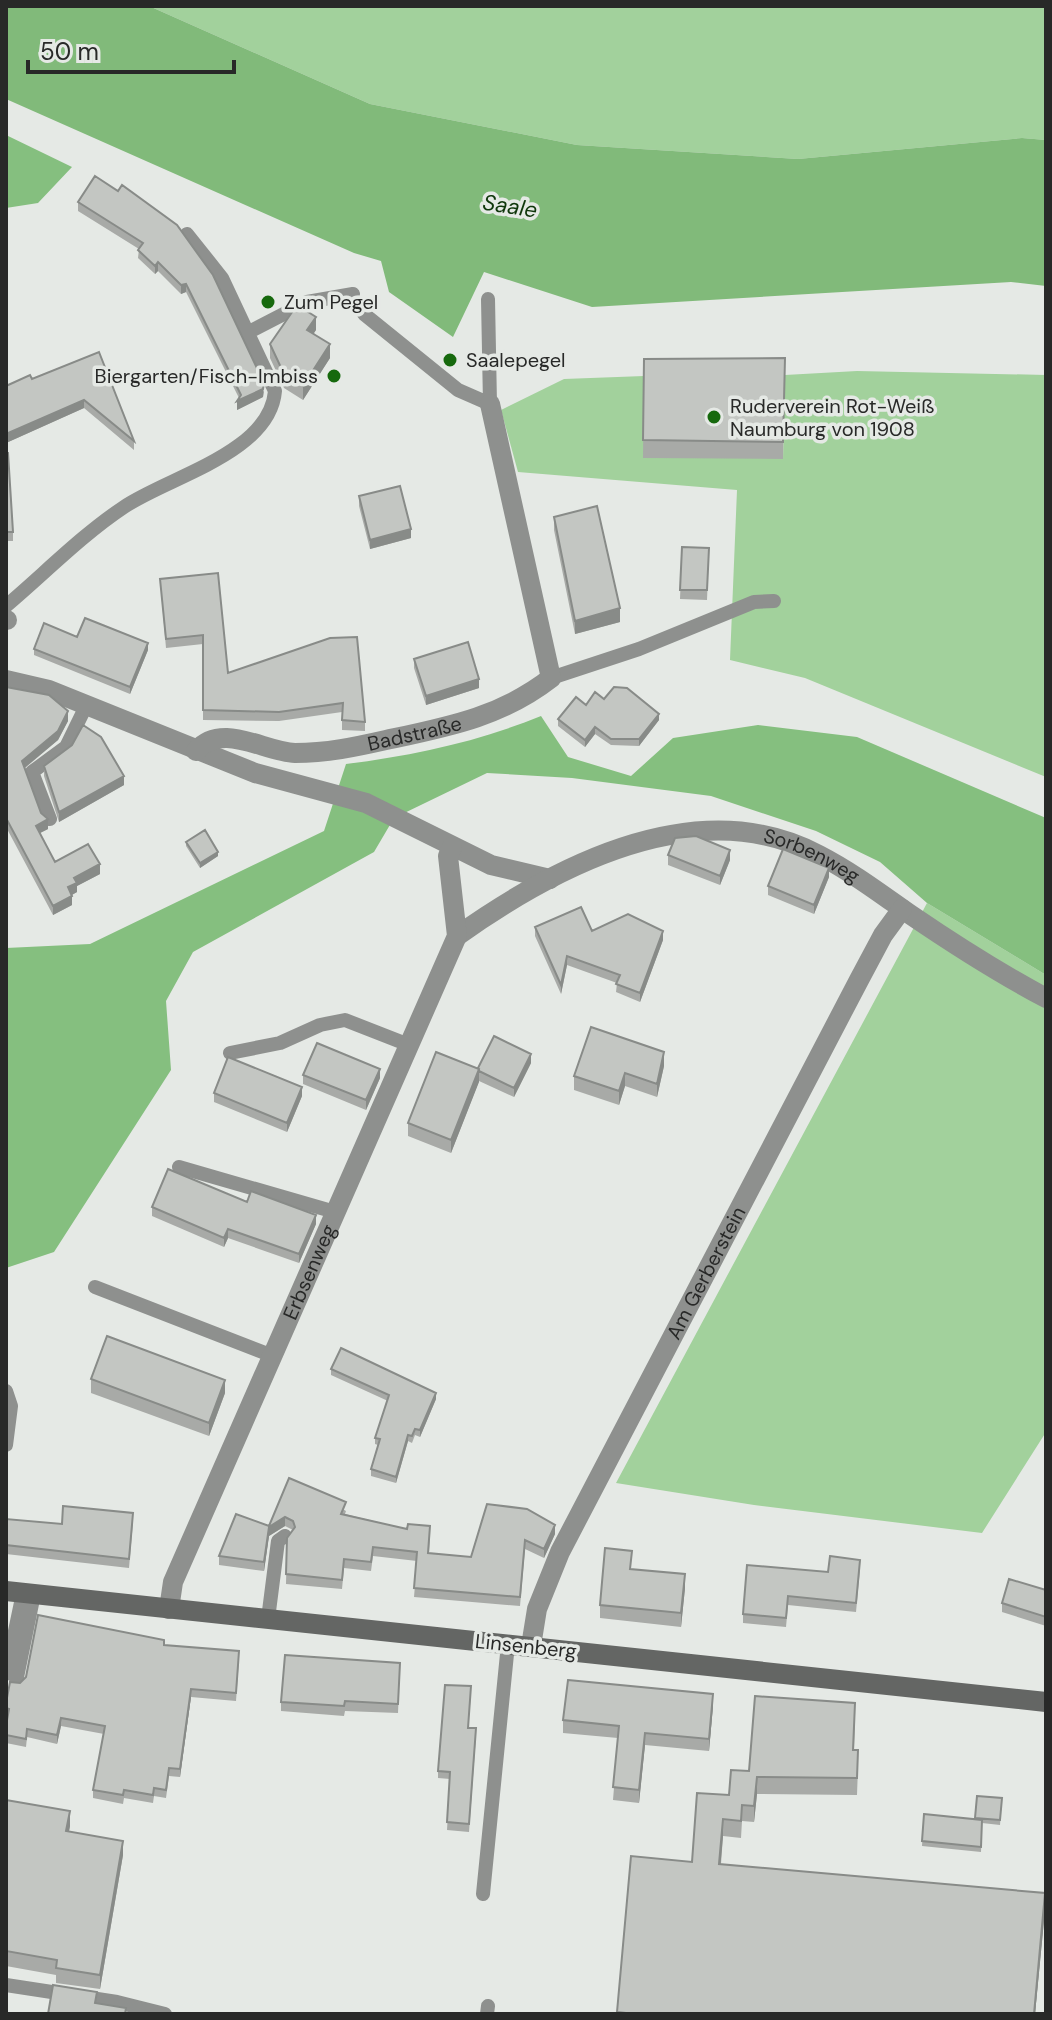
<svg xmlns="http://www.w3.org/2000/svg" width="1052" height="2020" font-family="'DM Sans',sans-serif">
  <rect width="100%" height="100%" fill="#e5e9e5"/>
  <!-- green -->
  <path fill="#a2d19c" d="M149,6H1046V140L1022,138L798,159L577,145L370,104Z
    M857,371L1046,375V777L805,678L730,660L737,490L518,472L501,410L564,379L644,376L783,459L785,375Z
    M927,903L1046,975V1432L982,1533L754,1505L616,1483Z"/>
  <!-- forest -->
  <path fill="#85bf7f" d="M6,135L72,167L38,203L6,208Z
    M541,716L568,757L631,776L673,738L758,725L857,737L1046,818V975L927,903L880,862L816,831L711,796L572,778L487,773L394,818L374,852L193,952L166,1001L171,1070L54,1252L6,1268V948L90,944L324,831L346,764C415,755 477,742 541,716Z"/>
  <!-- water -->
  <path fill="#81ba7a" d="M6,6H149L370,104L577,145L798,159L1022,138L1046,140V286L1011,282L592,307L484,272L453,337L389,292L381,261L354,253L6,99Z"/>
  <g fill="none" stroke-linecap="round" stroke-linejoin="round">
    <!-- lane -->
    <path stroke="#8e908e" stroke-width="14" d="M364,314L458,390L490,404L488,299
      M247,333L307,302L353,294
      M6,606C45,573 82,535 124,507C168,477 270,453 275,391L222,278L187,234
      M551,678L639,649L754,602L774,601
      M50,819L32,772L66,747L86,706
      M230,1053L280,1043L320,1025L345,1020L409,1045
      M179,1167L335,1212
      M95,1287L273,1356
      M6,1391L11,1406L6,1445
      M268,1619L278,1541L285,1536
      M6,1674L23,1593
      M16,1682L34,1594
      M483,1894L508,1644
      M6,1985L117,2002L165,2014
      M487,2014L488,2006"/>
    <!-- street -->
    <g stroke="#8e908e" stroke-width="20">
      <path d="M6,620H7"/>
      <path d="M6,680L49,690L255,773L366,803L491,865L550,879"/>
      <path id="s1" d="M196,751C222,721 264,752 295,753C327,753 355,747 386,740C447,727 501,717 551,678L490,404"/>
      <path id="s2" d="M457,936C557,865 698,791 819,855C852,872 881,894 911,915C955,945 999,973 1046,998"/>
      <path id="s3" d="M169,1609L173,1582L457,936L448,856L452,847"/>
      <path id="s4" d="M531,1646L537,1609L560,1552L859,980L883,935L902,909"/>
    </g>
    <!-- secondary -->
    <path stroke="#646664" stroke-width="20" d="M6,1591L1046,1702"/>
  </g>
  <!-- wall -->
  <path fill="#a8aaa7" d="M118,191L264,392L263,397L237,410L239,398L186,292L181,294L158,271L155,274L138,258L139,249L78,211V202Z
    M316,330L314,333L330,358L303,400L284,388L270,358V344Z
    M99,352L134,441V450L84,408L6,443V386L32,379Z
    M785,358L783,459L643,458L644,359Z
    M6,453L13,532V541H6Z
    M359,496L411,538L370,549L359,506Z
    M554,517L620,622L575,634L554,530Z
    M682,547L709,548L707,600L680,599Z
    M218,573L228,673L330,638L365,722V731L342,730V712L279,721L203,720V644L166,648L160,579Z
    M34,649L148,650L130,694L34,655Z
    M414,659L479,688L426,705L414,668Z
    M6,687L68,721L58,740L25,768L41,813L48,829L40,833L55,862L100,874L77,886V892L72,895V905L53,915L6,827Z
    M604,699L659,720L639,746L611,745L595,734L585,747L558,726V719L586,705Z
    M44,766L124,785L59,822L44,776Z
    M186,842L218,856L200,868L186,846Z
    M668,855L730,860L720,885L668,865Z
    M829,877L814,914L768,895V886Z
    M535,927L592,931L663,940L640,1002L616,992L617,983L567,965L561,994L535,936Z
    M531,1063L514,1097L479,1081L451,1153L408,1136V1123L478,1068Z
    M664,1066L657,1097L625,1086L619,1105L574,1090V1076Z
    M303,1075L380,1078L366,1110L303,1084Z
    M214,1093L302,1096L287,1132L214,1102Z
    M247,1202L316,1224L299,1263L228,1238L224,1247L152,1216V1207Z
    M331,1369L436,1399L420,1437L415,1435L412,1443L408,1441L396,1483L371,1476V1469L378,1445L375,1444V1438L388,1401L331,1375Z
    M91,1379L225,1393L209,1436L91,1393Z
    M289,1478L346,1511L345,1514L430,1535L429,1553L471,1557L487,1504L555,1534L544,1558L525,1549L520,1606L414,1597L417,1561L373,1556L371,1571L344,1568L342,1589L286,1584L287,1538L293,1530L285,1526L269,1536L264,1571L219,1565V1556L269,1526Z
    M6,1519L62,1524L133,1522L129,1568L6,1554Z
    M860,1569L856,1612L788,1605L786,1627L743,1623V1614L828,1572Z
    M685,1588L681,1627L600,1618V1605Z
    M1046,1590V1626L1002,1612V1603Z
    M164,1645L239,1659L236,1701L191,1697L180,1777L169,1776L166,1798L154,1796L153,1803L124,1798L123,1804L93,1798V1790L104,1734L61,1726L57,1744L27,1737L26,1747L6,1743V1726L8,1717L6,1716V1703L20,1683Z
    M400,1663L398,1713L345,1711L344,1716L281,1711V1702Z
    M471,1694L468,1728L476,1736L469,1832L447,1830L450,1779L438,1778V1771Z
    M713,1706L709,1751L645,1745L639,1803L613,1800L618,1738L563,1733V1720Z
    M855,1719L854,1750L858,1767L857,1795L757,1794L754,1822L742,1821L741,1838L723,1836L721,1864L1045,1910L1035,2014H617L631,1856L692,1862L729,1795L749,1771Z
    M977,1796L1002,1798L1000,1825L982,1823L981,1852L922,1846L924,1814L975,1819Z
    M6,1800L70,1826L69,1831L123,1855L100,1989L56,1983V1975L6,1966Z"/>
  <!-- shaded-wall -->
  <path fill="#888b88" d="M158,262V271L155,274V266Z
    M186,284V292L181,294V285Z
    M316,317V330L307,343V330Z
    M330,344V358L303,400V386Z
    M264,383L263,397L237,410V401Z
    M84,400V408L6,443V434Z
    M411,529V538L370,549V540Z
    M620,608V622L575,634V621Z
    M148,643V650L130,694V687Z
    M479,679V688L426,705V696Z
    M68,711V721L58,740L22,770V761Z
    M659,714V720L639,746V739Z
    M595,727V734L585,747V740Z
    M124,776V785L59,822V812Z
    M48,819V829L36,835V826Z
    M730,850V860L720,885V876Z
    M218,852V856L200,868V863Z
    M100,864V874L77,886V892L68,897V887L74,878Z
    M829,868V877L814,914V905Z
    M72,896V905L53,915V906Z
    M663,931V940L640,1002V993Z
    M567,956V965L561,994V985Z
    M664,1052V1066L657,1097V1084Z
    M531,1054V1063L514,1097V1088Z
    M380,1069V1078L366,1110V1100Z
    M479,1069V1082L451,1153V1140Z
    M625,1073V1086L619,1105V1091Z
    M302,1087V1096L287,1132V1123Z
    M316,1215V1224L299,1263V1254Z
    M228,1229V1238L224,1247V1238Z
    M225,1380V1393L209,1436V1423Z
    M436,1393V1399L420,1437V1430Z
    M408,1435V1441L396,1483V1477Z
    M285,1517V1526L269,1536L264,1571V1562L269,1527Z
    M555,1525V1534L544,1558V1549Z
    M685,1574V1588L681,1627V1613Z
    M191,1689V1697L180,1777V1769Z
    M713,1694V1706L709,1751V1739Z
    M61,1718V1726L57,1744V1735Z
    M645,1733V1745L639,1803V1790Z
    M757,1777V1794L754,1822V1806Z
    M70,1811V1826L66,1846V1831Z
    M723,1819V1836L719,1881V1864Z
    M123,1841V1855L100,1989V1975Z
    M1045,1893V1910L1035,2014H1034Z"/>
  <!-- building -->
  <path fill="#c3c6c2" stroke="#888b88" stroke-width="2" d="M95,176L118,191L122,185L177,225L213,275L264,383L263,389L237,401L241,395L186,284L181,285L158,262L155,266L138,250L143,243L78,202Z
    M297,305L316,317L307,330L330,344L303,386L284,374L270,344Z
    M99,352L134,441L84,400L6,434V386L30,375L32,379Z
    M785,358L783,442L643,440L644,359Z
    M6,453H8L13,532H6Z
    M400,486L411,529L370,540L359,496Z
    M597,506L620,608L575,621L554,517Z
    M682,547L709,548L707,590H680Z
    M218,573L228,673L330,638L357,637L365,722L342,720L343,703L279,712L203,710V635L166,639L160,579Z
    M85,618L148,643L130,687L34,649L44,623L77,637Z
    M468,642L479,679L426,696L414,659Z
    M6,687L49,695L68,711L58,731L22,761L41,813L48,819L36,826L55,862L88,844L100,864L74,878L77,883L68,887L72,896L53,906L6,818Z
    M614,687L627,688L659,714L639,739H611L595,727L585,740L558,719L576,697L586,705L595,692L604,699Z
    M83,725L101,737L124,776L59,812L44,766L72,745Z
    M205,830L218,852L200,863L186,842Z
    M696,836L730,850L720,876L668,855L675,838Z
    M783,849L829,868L814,905L768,886Z
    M581,907L592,931L628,914L663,931L640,993L616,984L620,975L567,956L561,985L535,927Z
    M591,1027L664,1052L657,1084L625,1073L619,1091L574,1076Z
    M494,1036L531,1054L514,1088L479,1071V1069L478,1068Z
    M317,1043L380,1069L366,1100L303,1075Z
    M436,1052L479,1069L451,1140L408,1123Z
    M228,1057L302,1087L287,1123L214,1093Z
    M168,1169L247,1202L251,1191L316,1215L299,1254L228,1229L224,1238L152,1207Z
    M107,1336L225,1380L209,1423L91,1379Z
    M341,1348L436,1393L420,1430L415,1429L412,1436L408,1435L396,1477L371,1469L380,1439L375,1438L389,1395L331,1369Z
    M289,1478L346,1502L341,1514L407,1529L408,1524L430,1526L428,1553L471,1557L487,1504L527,1509L555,1525L544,1549L525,1540L520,1597L414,1588L417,1552L373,1547L371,1562L344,1559L342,1580L286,1574L287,1538L295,1527L293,1521L285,1517L269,1527L264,1562L219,1556L236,1514L269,1526Z
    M63,1506L133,1513L129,1559L6,1545V1519L62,1524Z
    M605,1548L632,1551L630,1569L685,1574L681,1613L600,1605Z
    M830,1556L860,1560L856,1603L788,1596L786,1618L743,1614L747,1565L828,1572Z
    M1009,1579L1046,1590V1617L1002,1603Z
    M38,1615L164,1640V1645L239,1651L236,1693L191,1689L180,1769L169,1768L166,1790L154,1788L153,1795L124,1790L123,1795L93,1790L105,1726L61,1718L57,1735L27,1729L26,1739L6,1735V1726L9,1709L6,1708V1703L10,1682L20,1683L26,1677Z
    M285,1655L400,1663L398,1704L345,1701L344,1706L281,1702Z
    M568,1680L713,1694L709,1739L645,1733L639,1790L613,1787L619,1726L563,1720Z
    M445,1685L471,1686L468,1728H476L469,1824L447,1822L450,1772L438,1771Z
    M755,1696L855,1703L853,1750H858L857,1778L757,1777L754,1806L742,1805L741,1821L723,1819L719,1864L1045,1893L1034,2014H635L617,2012L631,1856L692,1862L697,1793L729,1795L731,1770L749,1771Z
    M977,1796L1002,1798L1000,1820L975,1818Z
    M6,1800L70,1811L66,1831L123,1841L100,1975L56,1968L57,1960L6,1951Z
    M924,1814L982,1820L981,1847L922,1841Z
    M53,1985L97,1992L95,2003L126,2008L125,2014H48Z"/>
  <!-- markers -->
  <g fill="#16690d" stroke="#e5e9e5" stroke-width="3">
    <circle cx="268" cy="302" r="8"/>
    <circle cx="450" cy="360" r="8"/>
    <circle cx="334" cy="376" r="8"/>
    <circle cx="714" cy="417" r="8"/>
  </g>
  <g text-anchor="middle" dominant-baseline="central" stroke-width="7" stroke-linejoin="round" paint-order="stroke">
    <!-- poi labels -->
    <g font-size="20" fill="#282928" stroke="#e5e9e5" text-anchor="start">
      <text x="284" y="302">Zum Pegel</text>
      <text x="466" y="360">Saalepegel</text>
      <text x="318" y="376" text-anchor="end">Biergarten/Fisch-Imbiss</text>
      <text x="730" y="406">Ruderverein Rot-Weiß<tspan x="730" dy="23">Naumburg von 1908</tspan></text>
    </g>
    <!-- street labels -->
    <g font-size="20" fill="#282928" stroke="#e5e9e5">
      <text stroke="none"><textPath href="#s1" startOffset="226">Badstraße</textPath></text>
      <text stroke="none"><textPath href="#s2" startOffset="384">Sorbenweg</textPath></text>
      <text stroke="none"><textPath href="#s3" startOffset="366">Erbsenweg</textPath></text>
      <text stroke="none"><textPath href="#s4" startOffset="414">Am Gerberstein</textPath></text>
      <text transform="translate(526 1646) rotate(6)">Linsenberg</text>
    </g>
    <!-- water labels -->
    <g font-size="22" font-style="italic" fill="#0f370b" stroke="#e5e9e5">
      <text transform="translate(510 206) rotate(9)">Saale</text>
    </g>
  </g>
  <!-- border -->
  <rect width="1052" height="2020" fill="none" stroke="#282928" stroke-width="16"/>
  <!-- scale -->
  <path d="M28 60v12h206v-12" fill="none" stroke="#282928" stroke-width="4"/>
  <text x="40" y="60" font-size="24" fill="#282928" stroke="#e5e9e5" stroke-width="6" paint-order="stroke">50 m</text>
</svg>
